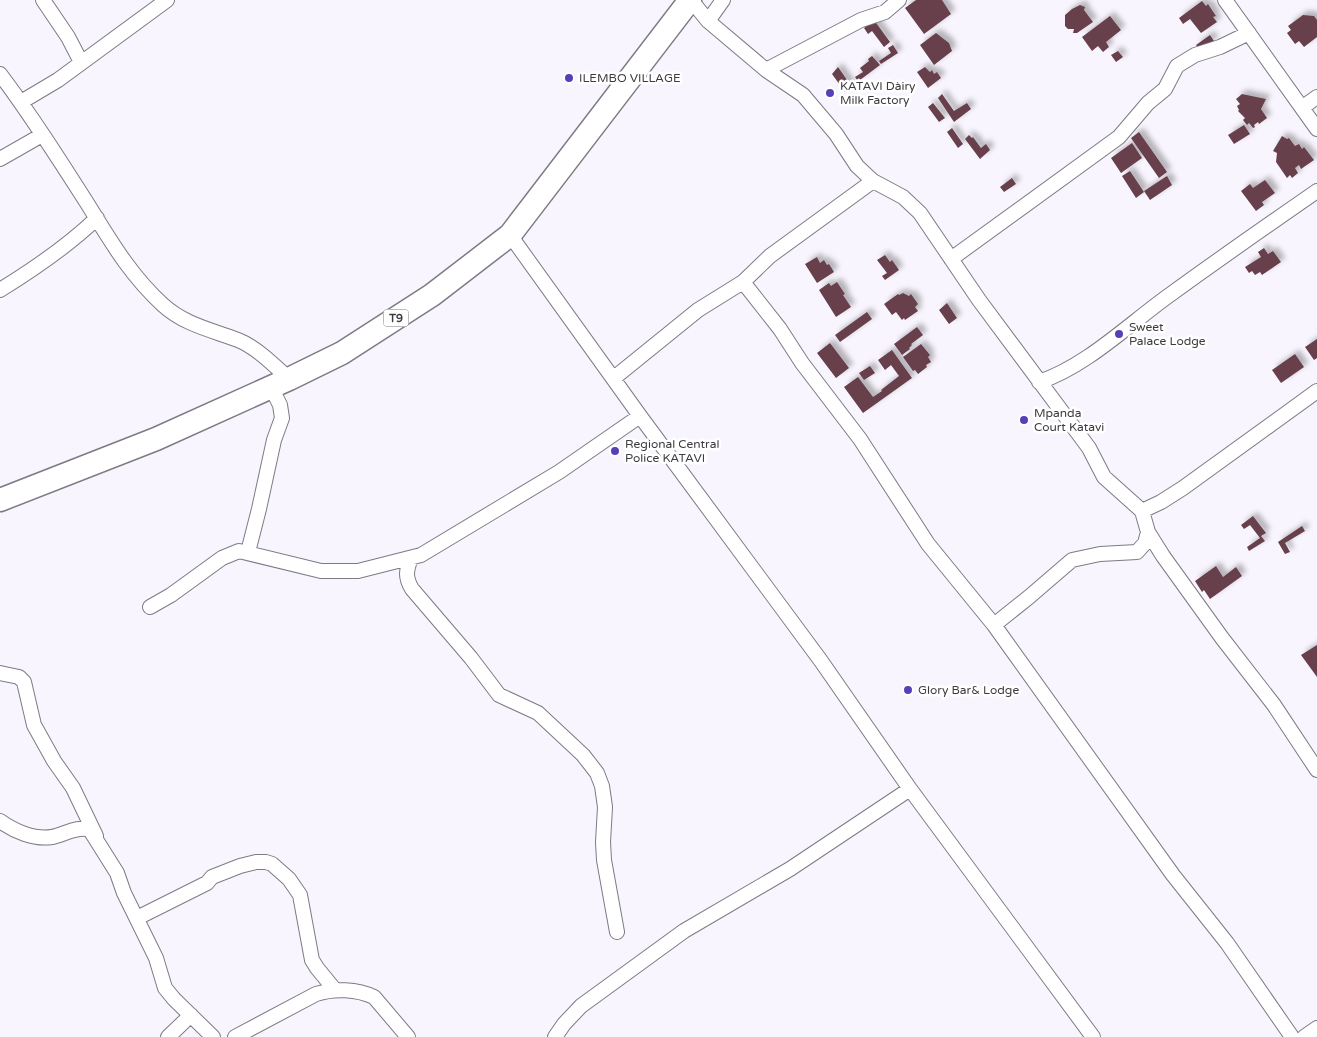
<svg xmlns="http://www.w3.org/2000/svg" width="1317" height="1037" font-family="'Varela Round',sans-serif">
  <defs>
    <filter id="shadow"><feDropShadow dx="4.5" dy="-4.5" stdDeviation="2.5" flood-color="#0004"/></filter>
  </defs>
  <rect width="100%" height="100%" fill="#f9f5fe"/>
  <!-- building -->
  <path fill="#673f4c" filter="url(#shadow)" d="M916,0H942L951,14L924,34L905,8Z
    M1202,1L1206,6L1208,4L1216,16L1213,17L1217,22L1201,33L1190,19L1183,24L1179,18Z
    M1080,5L1085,7L1084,10L1093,22L1077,33H1073L1074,29H1068L1065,26V15L1072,9Z
    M1303,15L1314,16L1317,20V37L1304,47L1299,41L1295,44L1287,33L1291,30L1288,26Z
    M1110,16L1121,30L1106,42L1109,47L1103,52L1098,46L1092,51L1082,37Z
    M874,20L890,42L884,47L872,31L868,34L864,28Z
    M936,33L949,43L952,51L934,65L920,45Z
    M1210,35L1214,41L1200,51L1196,45Z
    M893,45L898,53L881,64L879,61L891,53L888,48Z
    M1118,51L1123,57L1116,62L1111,55Z
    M872,56L880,65L860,80L859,78L857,80L855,77L863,72L860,68L869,61L868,59Z
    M838,67L852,87L845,92L832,74Z
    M925,67L930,72L932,70L934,74L937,72L941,78L928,88L917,72Z
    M942,94L954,111L967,103L971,109L954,122L938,98Z
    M1242,94L1266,99L1261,109L1267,118L1259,124L1258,122L1254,125L1255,127L1253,128L1249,123L1247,125L1243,120L1245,118L1238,111L1239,110L1237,106L1240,104L1236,99Z
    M933,103L945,118L939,122L928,107Z
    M1244,125L1250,134L1234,144L1228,135Z
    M952,128L963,144L958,148L947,132Z
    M1139,132L1167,172L1159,178L1131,138Z
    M969,135L972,138L973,137L981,148L986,144L990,150L980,159L965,139Z
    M1282,136L1287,139L1289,138L1295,146L1299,144L1302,149L1304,147L1314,160L1301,169L1299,165L1295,168L1298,173L1292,178L1290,175L1287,178L1276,162L1277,153L1273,151Z
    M1132,143L1142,158L1121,173L1111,158Z
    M1130,171L1144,192L1136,198L1122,176Z
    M1167,176L1172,185L1150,200L1144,191Z
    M1012,178L1016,184L1004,192L1000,187Z
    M1265,180L1275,193L1262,202L1264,205L1256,211L1241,191L1250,184L1253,188Z
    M1264,248L1268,254L1273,251L1281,262L1262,275L1260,272L1255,275L1252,271L1249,273L1245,267L1261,257L1258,252Z
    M885,255L890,262L892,260L899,270L885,280L882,276L887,273L877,260Z
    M817,257L820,263L824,260L827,265L829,264L834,272L817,283L805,264Z
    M837,282L845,294L843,295L851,307L836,317L819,290L829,283L831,286Z
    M903,293L909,296L911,294L918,304L915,307L918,311L905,320L904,318L902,320L896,312L892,315L884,304L898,294L899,295Z
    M947,303L957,318L949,324L939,310Z
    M867,312L872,319L840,342L835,335Z
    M917,327L923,335L911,344L912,345L909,348L910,349L902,355L894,344Z
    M1317,339V358L1314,360L1305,347Z
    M830,343L849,368L836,378L817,353Z
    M921,344L930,355L928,357L931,362L926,365L927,367L918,374L915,370L913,371L903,357Z
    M892,350L912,378L863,413L844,387L858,377L873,397L882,391L881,390L899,376L891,365L885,370L878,360Z
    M1295,354L1304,367L1281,383L1272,370Z
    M870,366L875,373L864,380L859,373Z
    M1253,516L1266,533L1261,536L1265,541L1249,551L1247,547L1260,538L1250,525L1244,529L1241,525Z
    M1302,526L1305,531L1285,543L1290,552L1285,554L1278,542Z
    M1216,566L1223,577L1236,567L1242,576L1210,599L1204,590L1202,592L1195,581Z
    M1317,645V677L1301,655Z"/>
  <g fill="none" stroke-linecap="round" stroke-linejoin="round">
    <!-- minor casing -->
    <g stroke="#7e7a83" stroke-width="16">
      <path id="minor" d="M43,0L68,37L81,62
        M691,0L708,21L766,70L803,95L836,134L857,166L873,181
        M1225,0L1317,129
        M708,21L723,0
        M766,70L861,20L885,12L899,0
        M0,74C31,115 59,159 87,203C110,240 130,275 163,305C185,325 212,330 238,340C256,347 275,366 289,379
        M21,102L58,80L167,0
        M1303,107L1317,97
        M0,159L42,135
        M510,235L640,416L821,661L910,789L1093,1037
        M951,259L1119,137L1148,103L1165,89L1177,66L1195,55L1220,47L1249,33
        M743,282L780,329L802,363L860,439L928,544L994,625L1173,875L1227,943L1292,1037
        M0,290C34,269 68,246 97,218
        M614,378L698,310L743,282L770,256L873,181L903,197L920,213L979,300L1089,448L1104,477L1142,511L1148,532L1163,556L1222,638L1274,705L1317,770
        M1039,382C1087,366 1130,323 1171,294C1219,259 1268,225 1317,191
        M1142,511L1161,502L1183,488L1317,391
        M248,552L259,509L274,440L282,418L280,405L271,387
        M411,558C406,571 405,577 412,589L471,658L499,695L538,713L583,755L597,773L602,786L605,807L603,842L604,860L617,932
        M150,607L171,595L222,558L239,551L321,571H358L421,555L559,472L640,416
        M994,625L1029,597L1072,560L1100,554L1137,552L1145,543L1148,532
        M0,673L19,677L24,682L34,725L54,761L73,788L96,836
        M0,821C14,831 34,840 52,837C63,835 79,825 90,830L117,873L124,893L156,958L165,988L174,999L213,1037
        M137,918L207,883L212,877L240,866L256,862H266L272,864L289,879L300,895L312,960L317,968L335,990
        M168,1037L191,1015
        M235,1037L316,994C334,988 357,989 374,997L408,1037
        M555,1037L564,1024L581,1006L684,931L790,869L910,789
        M1304,1037L1317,1028"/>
    </g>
    <!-- trunk casing -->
    <g stroke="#7e7a83" stroke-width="25">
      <path id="trunk" d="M0,500L156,439L289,379L342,353L432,295L510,235L690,0"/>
    </g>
    <!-- minor -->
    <use href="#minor" stroke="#fff" stroke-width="14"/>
    <!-- trunk -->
    <use href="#trunk" stroke="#fff" stroke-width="22"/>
  </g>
  <!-- markers -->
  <g fill="#563fb7" stroke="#fff" stroke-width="2">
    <circle cx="569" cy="78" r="5"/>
    <circle cx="830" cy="93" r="5"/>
    <circle cx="1119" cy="334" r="5"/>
    <circle cx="1024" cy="420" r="5"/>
    <circle cx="615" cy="451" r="5"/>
    <circle cx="908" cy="690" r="5"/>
  </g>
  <g text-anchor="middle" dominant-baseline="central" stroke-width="5" stroke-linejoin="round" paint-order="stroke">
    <!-- shield labels -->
    <rect fill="#fff" stroke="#767679" stroke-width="1" x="383.5" y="309.5" width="25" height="17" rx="4"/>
    <g font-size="11" font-weight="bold" fill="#3c3b3f">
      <text x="396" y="318">T9</text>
    </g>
    <!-- poi labels -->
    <g font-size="12" fill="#3c3b3f" stroke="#fff" text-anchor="start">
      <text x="579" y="78">ILEMBO VILLAGE</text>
      <text x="840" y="86">KATAVI Dàiry<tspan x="840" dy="14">Milk Factory</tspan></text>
      <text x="1129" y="327">Sweet<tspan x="1129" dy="14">Palace Lodge</tspan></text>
      <text x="1034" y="413">Mpanda<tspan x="1034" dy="14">Court Katavi</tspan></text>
      <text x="625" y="444">Regional Central<tspan x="625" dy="14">Police KATAVI</tspan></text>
      <text x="918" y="690">Glory Bar&amp; Lodge</text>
    </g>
  </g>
</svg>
